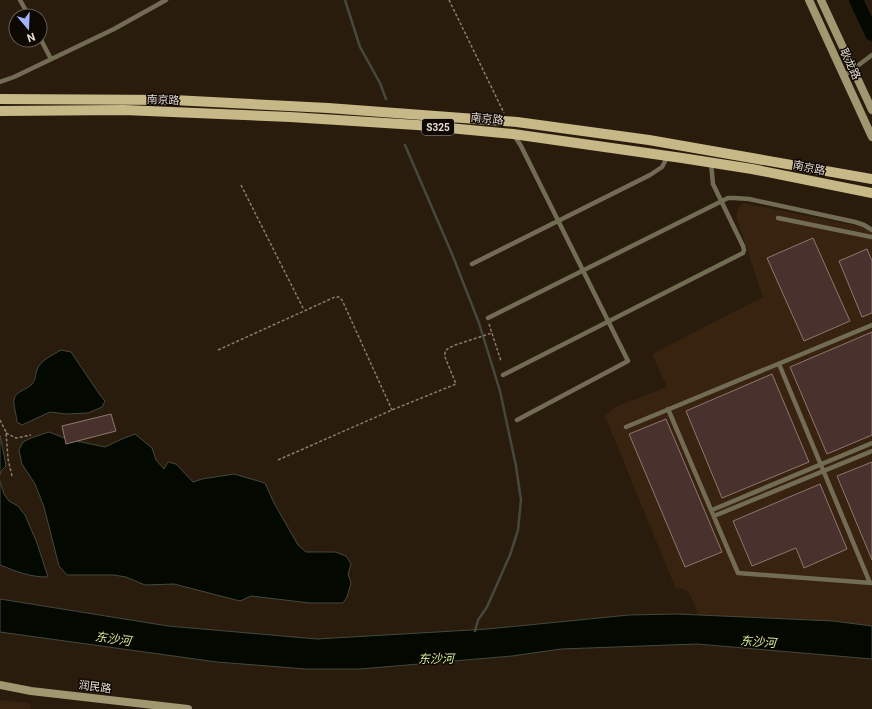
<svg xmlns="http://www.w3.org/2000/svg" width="872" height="709" font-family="Roboto,'Noto Sans SC',sans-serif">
  <rect width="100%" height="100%" fill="#2a1c0d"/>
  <!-- built -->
  <path fill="#37230f" d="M743,203L872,229V634L701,619L688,591L675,587L605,416L615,407L667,387L652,354L763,297L736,216L738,208Z
    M0,700L29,703L31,709H0Z"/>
  <!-- water -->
  <path fill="#030900" stroke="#46483e" d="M12,20L16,25V39C11,34 9,28 10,21Z
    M61,350L71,352L100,395L105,401L102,407L88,413L66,414L50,412L22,425L17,422C17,418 13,403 14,400C15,391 27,390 32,384C36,380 35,375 37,370C40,360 53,355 61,350Z
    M49,432L67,439L105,447L122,439L135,434L152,448L156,460L164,469L168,462L176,464L193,482L202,479L234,474L265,483L274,503L298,545L306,552H335L346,556L351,564L348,574L351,583L347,597L343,603H310L251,596L240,601L174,584L145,585L126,577L114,575H67L59,566L44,507L35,484L22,464L19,450L23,442L31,438Z
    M0,435L6,466L2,470L0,475Z
    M0,481L4,494L9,501L18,506L25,515L37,543L48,577C29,577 18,572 0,565Z
    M0,599L168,626L317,639L488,629L629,615L677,614L833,621L872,626V659L697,644L561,649L512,656L360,669H306L217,662L0,632Z"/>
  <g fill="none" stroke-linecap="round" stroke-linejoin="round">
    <!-- stream -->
    <path stroke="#46483e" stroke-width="2.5" d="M345,0L360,47L380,83L386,99
      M405,145L452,254L479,323L500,391L516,466L521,500L518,530L510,555L487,607L478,620L475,631"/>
    <!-- river -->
    <path stroke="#030900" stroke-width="14" d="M856,0L872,34"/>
  </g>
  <!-- building -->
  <path fill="#49322d" stroke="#90766f" d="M813,238L850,321L804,341L767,258Z
    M867,249L872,261V313L862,317L839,261Z
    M872,332V435L827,454L790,367Z
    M772,374L809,462L722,498L686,411Z
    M111,414L116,431L66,444L62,426Z
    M666,419L722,552L685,567L629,434Z
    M872,462V560L837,476Z
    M820,484L847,549L804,568L796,548L752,566L733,521Z"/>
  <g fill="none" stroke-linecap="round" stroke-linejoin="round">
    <!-- path -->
    <path stroke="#897d70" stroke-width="1.5" stroke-dasharray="3 2" stroke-linecap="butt" d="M449,0L504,113
      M241,185L304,310
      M489,324L501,361
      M218,350L335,297H339L342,300L392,410
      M0,420L6,432L8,459L12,476
      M6,433L16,438L31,435
      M278,460L392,410L456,384L445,357V351L449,348L455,345L492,333"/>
    <!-- lane -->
    <path stroke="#726c54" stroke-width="4.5" d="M20,0L29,16
      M40,38L51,59
      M844,76L872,55
      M0,82L14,77L114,29L166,0
      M514,135L521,146L628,361L517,420
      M778,218L872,237
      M472,264L650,175L662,167L668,156
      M488,318L728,198H734L749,199L855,222L864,225L872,230
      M779,364L870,583
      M503,375L743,253L744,250L743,246L713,184L711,163
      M668,409L738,573L872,583
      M626,427L872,325
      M712,510L872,443
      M714,516L872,451"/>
    <!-- secondary -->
    <path stroke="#a19771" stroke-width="8" d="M809,0L872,137
      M821,0L872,110
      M0,685L31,691L188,709"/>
    <!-- primary -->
    <path stroke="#c6b987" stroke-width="10" d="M0,99L173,100L328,108L517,122L649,140L872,179
      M0,111L124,110L290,117L417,125L513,134L682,158L752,169L872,193"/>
  </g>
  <g text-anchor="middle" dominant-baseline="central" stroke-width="3" stroke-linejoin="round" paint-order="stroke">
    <!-- shield labels -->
    <rect fill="#0e0803" stroke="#a49b92" stroke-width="1" x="422" y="119" width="32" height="16" rx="3"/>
    <g font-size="10" font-weight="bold" fill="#e4dad0">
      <text x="438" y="127">S325</text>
    </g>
    <!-- street labels -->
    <g font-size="11" fill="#e4dad0" stroke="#0e0803">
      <text transform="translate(850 64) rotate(65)">耿龙路</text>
      <text transform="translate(163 100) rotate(2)">南京路</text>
      <text transform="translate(487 119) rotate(5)">南京路</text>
      <text transform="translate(809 168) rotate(11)">南京路</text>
      <text transform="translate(95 687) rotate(7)">润民路</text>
    </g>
    <!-- water labels -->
    <g font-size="12" font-style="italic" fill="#caea99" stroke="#0e0803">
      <text transform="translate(113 639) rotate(8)">东沙河</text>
      <text transform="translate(758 642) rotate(4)">东沙河</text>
      <text transform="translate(436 659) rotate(-1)">东沙河</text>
    </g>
  </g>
  <!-- north arrow -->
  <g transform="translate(28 28) rotate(161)"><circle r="19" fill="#0e0803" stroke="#645c55"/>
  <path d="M0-3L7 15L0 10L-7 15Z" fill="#a3b2fd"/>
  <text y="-6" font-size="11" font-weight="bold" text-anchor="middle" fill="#e4dad0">N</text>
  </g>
</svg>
